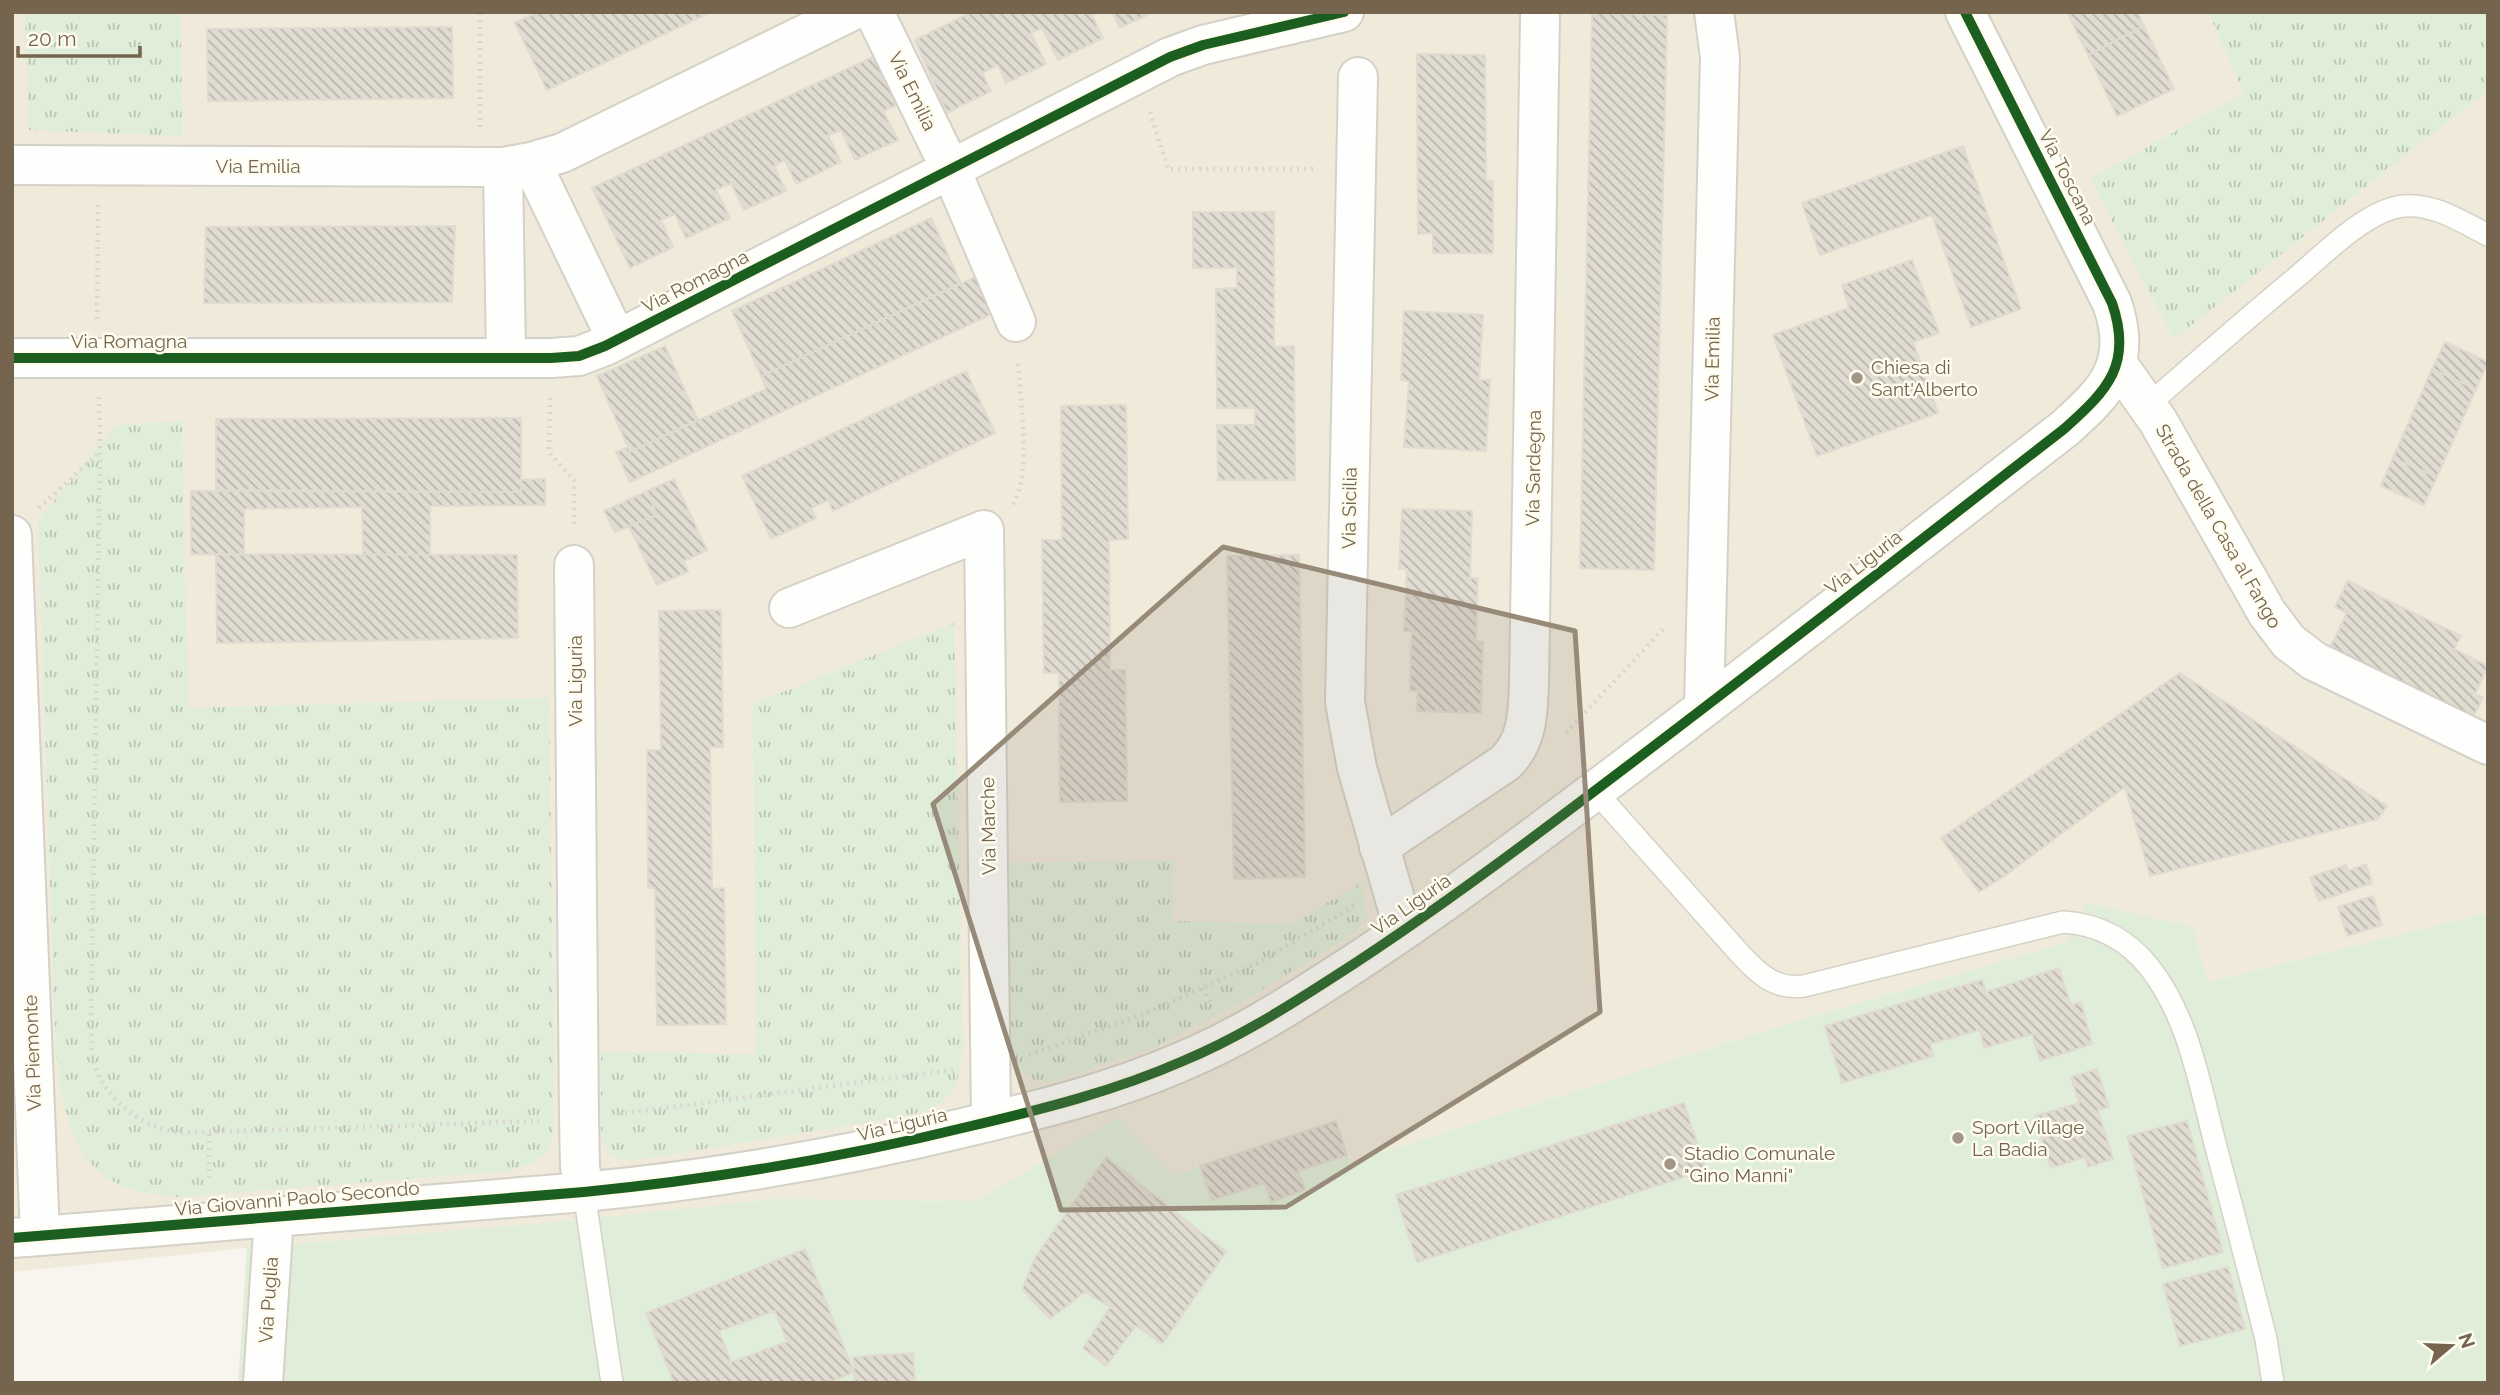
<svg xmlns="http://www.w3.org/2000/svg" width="2500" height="1395" font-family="Raleway,sans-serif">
  <defs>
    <pattern id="park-tufts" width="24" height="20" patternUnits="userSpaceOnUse" patternTransform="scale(1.75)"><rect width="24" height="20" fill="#e0eed9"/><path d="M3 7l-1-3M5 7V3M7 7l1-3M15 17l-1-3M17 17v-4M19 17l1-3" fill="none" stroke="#bac4b2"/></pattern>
    <pattern id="building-back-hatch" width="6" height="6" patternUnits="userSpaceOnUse" patternTransform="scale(1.75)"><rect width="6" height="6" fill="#e1dcd2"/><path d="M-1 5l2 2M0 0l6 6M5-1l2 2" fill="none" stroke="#bbb6ad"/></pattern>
  </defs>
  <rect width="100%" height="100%" fill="#f7f5ed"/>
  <!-- residential -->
  <path fill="#f0eadb" d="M12,12H2488V913L2208,982L2077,923L2068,942L1800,1020L1352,1162L1335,1121L1172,1176L1118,1118L976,1201L775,1199L567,1221L247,1248L12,1272Z"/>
  <!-- grass -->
  <path fill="#e0eed9" d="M2087,903L2192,927L2208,982L2488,913V1383H238L247,1248L567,1221L775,1199L976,1201L1118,1117L1172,1176L1336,1121L1347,1155L1352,1162L1800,1020L2068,942Z"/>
  <!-- park -->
  <path fill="url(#park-tufts)" d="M25,12H181L182,136L29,130Z
    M2208,12H2488V90L2174,339L2090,179L2244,93Z
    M182,421L188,708L549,698L554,1052L553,1134L550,1148L544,1155L534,1162L510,1171L176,1197C82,1191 67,1139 56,1057L38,521L116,425Z
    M954,623L963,1048C958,1093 951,1105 906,1116L643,1159C619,1163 608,1159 601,1133V1052L756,1054L753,704Z
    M1174,860L1173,921L1291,924L1361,883L1367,918L1357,930L1340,942L1243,1001L1152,1048L1050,1082C1021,1084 1010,1057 1007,1033V863Z"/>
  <!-- building -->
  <path fill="url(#building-back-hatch)" stroke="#e0dbd0" stroke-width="2" fill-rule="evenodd" d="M538,12H711L547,90L515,23Z
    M972,12H1098L1092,15L1103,38L1058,60L1042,28L1031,33L1046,64L1006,83L998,65L982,73L991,91L947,113L915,40Z
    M1112,12H1153L1120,28Z
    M2067,12H2137L2144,26L2088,55Z
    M1592,13L1667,15L1654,570L1580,568Z
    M2144,26L2174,89L2117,116L2088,55Z
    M452,27L453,98L208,101L207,29Z
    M1417,54L1485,55L1486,181H1493V253H1433V233L1418,234Z
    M877,55L899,104L883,111L898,140L855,160L841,130L828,135L841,162L796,184L785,160L774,166L786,191L744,210L731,183L716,190L730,218L686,238L675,214L661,220L673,247L630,268L592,188Z
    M1963,146L2021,309L1971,327L1932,215L1820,255L1802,203Z
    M1193,212H1274V347L1294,346L1295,480H1218L1217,425H1255V408H1217L1216,289L1237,288V268H1193Z
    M931,218L961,283L761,376L732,311Z
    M455,226L452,302L204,303L206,227Z
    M1912,260L1939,333L1913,342L1938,413L1817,456L1773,335L1849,308L1842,285Z
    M975,277L992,314L630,482L616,452L628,447L630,452L766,389L761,376Z
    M1404,311L1483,315L1479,380H1490L1486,451L1404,447L1409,381L1401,380Z
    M2445,342L2488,362L2476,389L2432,369Z
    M665,346L698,420L630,452L597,376Z
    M2432,369L2476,389L2437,477L2393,458Z
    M966,371L995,433L833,511L828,500L811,508L816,518L771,539L742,476Z
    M1126,405L1128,539L1109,540L1110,670H1125L1127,801L1060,802L1059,673H1044L1042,540H1062L1061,406Z
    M521,418V492L216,490V419Z
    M2393,458L2437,477L2424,505L2381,486Z
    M545,479V505L430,506V555H363L362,507L244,509V555L191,554V491L521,492V480Z
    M674,479L707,550L684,561L688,572L657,585L629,526L657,515L647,491Z
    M647,491L657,515L615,532L604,511Z
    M1402,509L1472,511L1470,578H1478L1476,641L1483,642L1481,713L1417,711L1418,691H1410L1412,631H1404L1407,569H1399Z
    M216,554L517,555L518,638L217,643Z
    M1299,555L1305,877L1234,879L1227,556Z
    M2348,581L2461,636L2454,649L2488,666L2475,694L2483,698L2471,721L2329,650L2347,613L2335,607Z
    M721,610L723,747H710L712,889L724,888L726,1024L657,1025L655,888H648L647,750H661L659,611Z
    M2180,673L2387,806L2378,819L2150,876L2125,787L2003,877L1979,892L1941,838Z
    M2366,864L2372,883L2319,901L2310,877L2346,865L2348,871Z
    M2373,896L2382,925L2347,936L2338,907Z
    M2059,968L2071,1005L2081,1002L2092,1044L2040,1061L2032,1034L1984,1048L1980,1030L1930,1044L1933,1056L1842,1083L1825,1026L1982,980L1986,992Z
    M2097,1069L2109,1107L2098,1110L2113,1159L2088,1167L2085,1157L2051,1168L2035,1116L2079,1103L2071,1077Z
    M1684,1103L1706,1170L1417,1262L1396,1195Z
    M1336,1121L1347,1155L1298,1171L1305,1190L1271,1202L1265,1183L1212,1200L1200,1166Z
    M2187,1121L2223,1252L2163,1268L2127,1136Z
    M1106,1157L1226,1252L1162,1344L1136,1326L1106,1366L1083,1348L1110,1307L1085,1292L1050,1319L1022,1289L1036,1256Z
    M805,1249L854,1372L828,1383H674L646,1313ZM775,1311L787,1342L731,1362L719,1331Z
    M2228,1267L2245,1329L2180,1346L2163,1284Z
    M913,1353L915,1383H855L853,1357Z"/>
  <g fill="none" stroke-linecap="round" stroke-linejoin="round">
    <!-- service casing -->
    <g stroke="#d4d1c8" stroke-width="24">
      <path id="service" d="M2148,405C2197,362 2247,318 2298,276C2325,253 2367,210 2403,206C2434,203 2462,222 2488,235
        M1595,791L1741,955C1759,974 1775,990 1804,986L2063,922C2098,924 2128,940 2150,968C2189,1018 2200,1086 2216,1147C2233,1211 2250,1275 2266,1339L2273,1383
        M584,1192L612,1383"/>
    </g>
    <!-- minor casing -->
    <g stroke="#d4d1c8" stroke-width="42">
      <path id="minor" d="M874,12L951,170L1016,322
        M1358,77L1345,702L1357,768L1404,930
        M531,162L617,340
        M12,165L503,167L531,162L562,153L850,12
        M503,167L506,358
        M12,358H551L579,356L605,346L1170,57L1203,45L1344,12
        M2117,363L2158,421L2267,613L2289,642L2314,661L2488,745
        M574,565L579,1119L580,1167L584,1192
        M789,608L984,530L991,1121
        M1704,707L1720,57L1714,12
        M1379,847L1505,763C1528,741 1528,712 1529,682L1540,16
        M40,1236L584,1192C716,1179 841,1158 971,1126C1043,1109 1115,1091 1183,1061C1236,1039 1284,1009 1332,978C1409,929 1483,875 1556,820C1727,692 1895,560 2064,429C2108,390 2133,364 2112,303L1965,12
        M263,1383L274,1217"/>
    </g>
    <!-- tertiary casing -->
    <g stroke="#d4d1c8" stroke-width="42">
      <path id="tertiary" d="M12,535L40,1236L12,1238"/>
    </g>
    <!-- path -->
    <path stroke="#dad5cf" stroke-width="4.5" stroke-dasharray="2 5" stroke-linecap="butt" d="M1150,112L1168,169H1317
      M480,127V12
      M97,319L98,205
      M99,397L100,452L91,1030C92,1043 91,1056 96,1069C110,1104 144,1128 181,1133L539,1121
      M550,398L549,452L574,481V527
      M1013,504C1032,474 1020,397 1018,361
      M39,508L100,452
      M1566,733L1665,627
      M1202,988L1212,1005
      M1029,1055L1144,1014L1258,963L1357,904
      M618,1114L953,1070
      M209,1134V1183"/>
    <!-- service -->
    <use href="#service" stroke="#fefefc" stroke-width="21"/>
    <!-- minor -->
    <use href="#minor" stroke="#fefefc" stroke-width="38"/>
    <!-- tertiary -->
    <use href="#tertiary" stroke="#fefefc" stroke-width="38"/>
    <!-- cycleway casing -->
    <g stroke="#fefcef" stroke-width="15">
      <path id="cycleway" d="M12,358H551L579,356L605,346L1170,57L1203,45L1344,12
        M12,1238L584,1192C716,1179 841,1158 971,1126C1043,1109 1115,1091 1183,1061C1236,1039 1284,1009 1332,978C1409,929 1483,875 1556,820C1727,692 1895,560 2064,429C2108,390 2133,364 2112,303L1965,12"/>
    </g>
    <!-- cycleway -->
    <use href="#cycleway" stroke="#1b5e20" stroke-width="10"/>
  </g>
  <!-- marked area -->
  <path fill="#978a78" fill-opacity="0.2" stroke="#978a78" stroke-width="5" stroke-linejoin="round" d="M1223,547L1575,631L1600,1012L1286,1207L1061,1210L933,804Z"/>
  <!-- markers -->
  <g fill="#a29786" stroke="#fefcef" stroke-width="2.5">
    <circle cx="1857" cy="378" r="7"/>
    <circle cx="1958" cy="1138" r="7"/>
    <circle cx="1670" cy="1164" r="7"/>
  </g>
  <g text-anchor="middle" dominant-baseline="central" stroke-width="5" stroke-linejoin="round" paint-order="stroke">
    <!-- street labels -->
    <g font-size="19" fill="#75644e" stroke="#fefcef">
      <text transform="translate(913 91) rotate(64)">Via Emilia</text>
      <text x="258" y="166">Via Emilia</text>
      <text transform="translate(2068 177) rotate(63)">Via Toscana</text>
      <text transform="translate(695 281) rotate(-27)">Via Romagna</text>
      <text x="129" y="341">Via Romagna</text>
      <text transform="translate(1712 359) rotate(-89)">Via Emilia</text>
      <text transform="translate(1533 468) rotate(-89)">Via Sardegna</text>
      <text transform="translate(1349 508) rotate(-89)">Via Sicilia</text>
      <text transform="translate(2219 526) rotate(60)">Strada della Casa al Fango</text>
      <text transform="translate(1863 562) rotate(-38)">Via Liguria</text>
      <text transform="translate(575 681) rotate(-90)">Via Liguria</text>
      <text transform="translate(988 826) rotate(-91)">Via Marche</text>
      <text transform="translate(1411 904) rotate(-35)">Via Liguria</text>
      <text transform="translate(32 1053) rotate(-92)">Via Piemonte</text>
      <text transform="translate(902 1124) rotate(-13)">Via Liguria</text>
      <text transform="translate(297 1198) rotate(-5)">Via Giovanni Paolo Secondo</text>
      <text transform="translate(268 1300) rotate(-86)">Via Puglia</text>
    </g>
    <!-- poi labels -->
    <g font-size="19" fill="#75644e" stroke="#fefcef" text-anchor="start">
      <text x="1871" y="367">Chiesa di<tspan x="1871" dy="22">Sant'Alberto</tspan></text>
      <text x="1972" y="1127">Sport Village<tspan x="1972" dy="22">La Badia</tspan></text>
      <text x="1684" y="1153">Stadio Comunale<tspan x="1684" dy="22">"Gino Manni"</tspan></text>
    </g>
  </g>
  <!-- border -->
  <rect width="2500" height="1395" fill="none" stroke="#75644e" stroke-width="28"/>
  <!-- north arrow -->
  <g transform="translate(2451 1346) rotate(71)" stroke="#fefcef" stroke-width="5" paint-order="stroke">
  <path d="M0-5L12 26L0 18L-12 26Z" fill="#75644e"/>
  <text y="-10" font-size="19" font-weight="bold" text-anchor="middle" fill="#75644e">N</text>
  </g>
  <!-- scale -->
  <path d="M18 46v10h122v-10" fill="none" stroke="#75644e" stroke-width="3.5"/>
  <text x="28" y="46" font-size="21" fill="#75644e" stroke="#fefcef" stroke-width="5" paint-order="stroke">20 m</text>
</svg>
